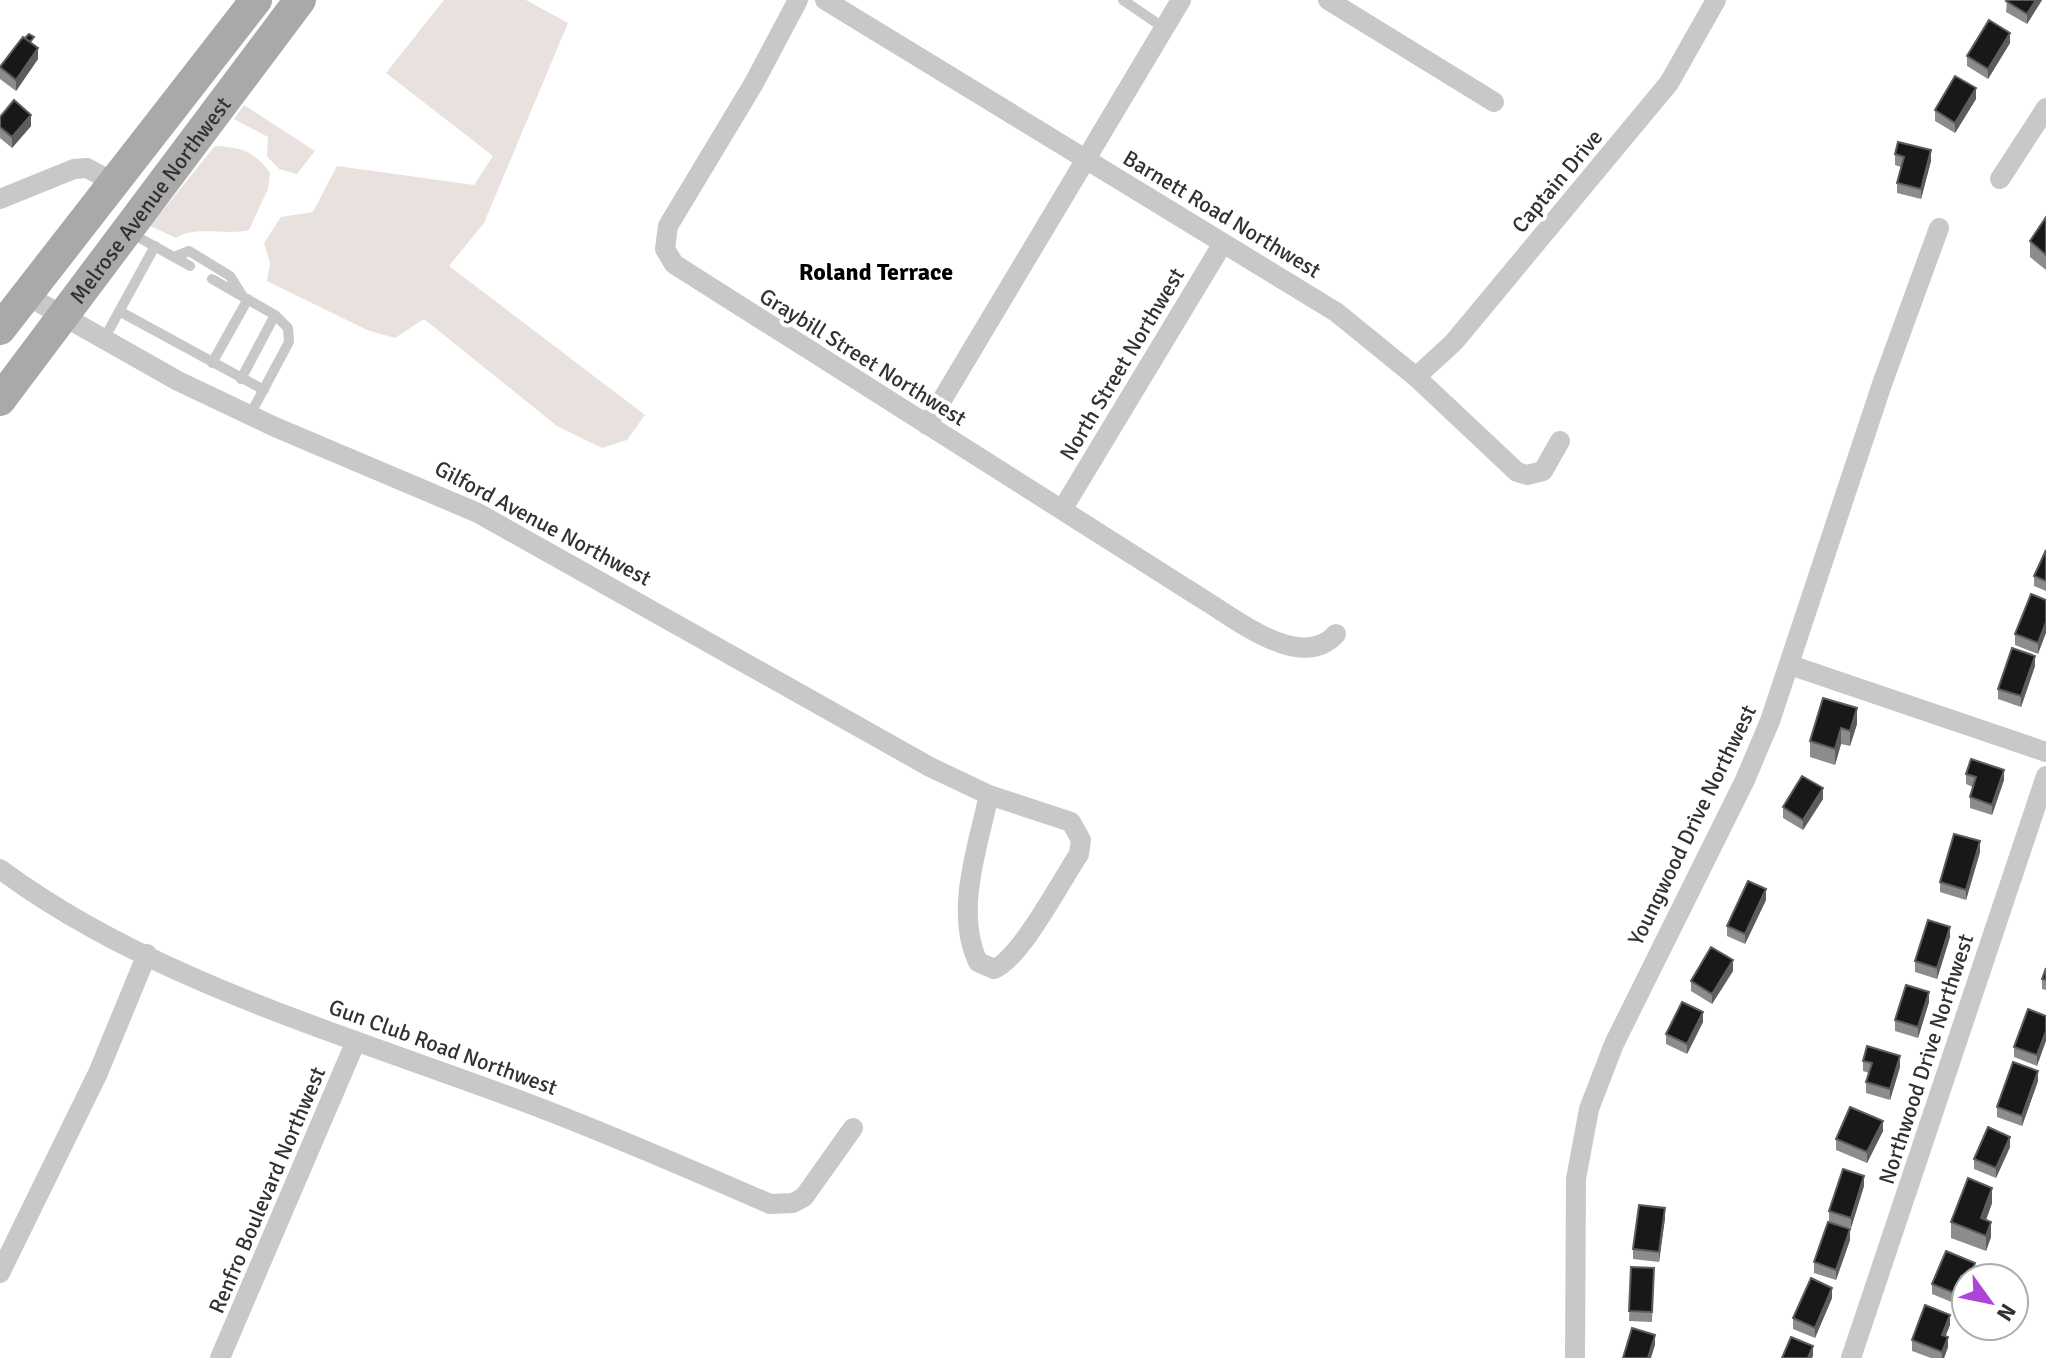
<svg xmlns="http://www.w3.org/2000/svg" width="2046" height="1358" font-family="Signika,sans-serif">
  <rect width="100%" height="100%" fill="#fff"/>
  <!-- green -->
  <path fill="#e9e1dd" d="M444,0H526L568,23L484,223L449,266L645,415L627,440L602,448L557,426L424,319L395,338L367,330L267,281L270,263L264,243L281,217L313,212L337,166L474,185L493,156L386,73Z
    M244,105L315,151L297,174L279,169L267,156L268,137L234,119Z
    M215,146C242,147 255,152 270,173L268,189L249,230C225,236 195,225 176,238L150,226Z"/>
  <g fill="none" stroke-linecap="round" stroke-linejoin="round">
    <!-- service -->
    <path stroke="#c8c8c8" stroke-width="10" d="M1123,0L1164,28
      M129,232L190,266
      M174,257L189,251L230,276L242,295
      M212,279L275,315L288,328L289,342L250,415
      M119,311L264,390
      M104,339L155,246
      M212,363L248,299
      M241,379L275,315"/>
    <!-- minor -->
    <path stroke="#c8c8c8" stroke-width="20" d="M798,0L754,83L668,226L665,249L674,264L1201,598C1235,618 1301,673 1336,634
      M825,0L1336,312L1416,377L1517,472L1527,475L1543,471L1560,441
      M1328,0L1494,102
      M2000,179L2046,108
      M0,199L74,169L87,168L115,183
      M26,295L178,381L275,427L478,513L930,767L989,795
      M1416,377L1454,342L1669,83L1716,0
      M927,425L1181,0
      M1062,510L1223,243
      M1790,665L2046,752
      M989,795L1071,822L1081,840L1079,854C1061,881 1021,958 994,969L978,962C954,912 978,846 989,795Z
      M0,869C151,982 360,1039 535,1106C614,1136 692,1170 770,1204L793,1203L804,1197L853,1128
      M0,1273L98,1073L147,954
      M220,1358L356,1041
      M1575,1358L1576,1179L1589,1109L1614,1044L1745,780L1770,721L1882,384L1939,228
      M1851,1358L2046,776"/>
    <!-- primary -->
    <g stroke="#a9a9a9" stroke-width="32">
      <path d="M0,329L256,0"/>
      <path id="s1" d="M0,400L300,0"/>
    </g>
  </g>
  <!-- wall -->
  <path fill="#8c8c8c" d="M2007,0H2042L2027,24L2006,12Z
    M34,43L33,44L38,59L16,91L0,79V67Z
    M2010,43L1988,79L1967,66V56Z
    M1976,99L1955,133L1935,121V110Z
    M0,117L31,126L12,148L0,138Z
    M1895,154L1931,161L1921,199L1897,193V183L1901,167L1895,165Z
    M2046,217V270L2030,257V241Z
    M2046,550V591L2034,586V576Z
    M2046,600L2038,654L2015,645V634Z
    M2035,666L2021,707L1998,699V689Z
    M1823,698L1857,724L1850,746L1841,744L1835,765L1810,757V741Z
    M1966,774L2004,780L1992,815L1970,808V797L1973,787L1966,784Z
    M1823,799L1803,830L1783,818V807Z
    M1980,852L1966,900L1940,892V882Z
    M1766,900L1745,944L1727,936V926Z
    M1950,937L1937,979L1915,972V961Z
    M2046,968V990L2042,989V979Z
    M1733,971L1712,1004L1691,991V981Z
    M1929,1002L1918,1038L1895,1031V1020Z
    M2046,1016L2037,1066L2014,1057V1047Z
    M1703,1022L1687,1054L1666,1044V1034Z
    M1863,1061L1900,1067L1890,1100L1866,1093V1082L1869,1073L1863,1071Z
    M2038,1081L2022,1126L1997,1117V1107Z
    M1883,1131L1867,1163L1836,1150V1139Z
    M2010,1147L1996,1178L1974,1169V1159Z
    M1864,1186L1851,1228L1829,1222V1211Z
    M1992,1203L1986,1220L1991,1237L1986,1251L1951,1238V1222Z
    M1665,1218L1659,1262L1633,1259V1249Z
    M1850,1240L1836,1280L1814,1273V1262Z
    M1946,1251L1975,1273L1974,1278H1966V1289L1961,1286L1954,1303L1932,1294V1284Z
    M1631,1267L1654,1268L1652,1322L1629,1321Z
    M1832,1298L1815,1338L1793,1329V1318Z
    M1950,1325L1945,1336L1948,1347L1944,1358H1931L1912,1351V1340Z"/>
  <!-- shaded-wall -->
  <path fill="#5d5d5d" d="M2036,0H2042L2027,24V14Z
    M2010,33V43L1988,79V69Z
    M38,48V59L16,91V80Z
    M1976,88V99L1955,133V123Z
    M31,115V126L12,148V137Z
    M1931,150V161L1921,199V189Z
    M2046,622V633L2038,654V643Z
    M2035,656V666L2021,707V696Z
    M1857,708V724L1850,746V731Z
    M1841,728V744L1835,765V749Z
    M2004,770V780L1992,815V805Z
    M1823,788V799L1803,830V820Z
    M1980,841V852L1966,900V890Z
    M1766,889V900L1745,944V934Z
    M1950,927V937L1937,979V968Z
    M1733,960V971L1712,1004V994Z
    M1929,992V1002L1918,1038V1027Z
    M1703,1012V1022L1687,1054V1044Z
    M2046,1031V1041L2037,1066V1055Z
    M1900,1056V1067L1890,1100V1089Z
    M2038,1071V1081L2022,1126V1116Z
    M1883,1121V1131L1867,1163V1152Z
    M2010,1137V1147L1996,1178V1168Z
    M1864,1176V1186L1851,1228V1218Z
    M1992,1188V1203L1981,1234V1218Z
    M1665,1208V1218L1659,1262V1252Z
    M1991,1222V1237L1986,1251V1236Z
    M1850,1229V1240L1836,1280V1270Z
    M1975,1263V1273L1974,1278H1969Z
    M1961,1276V1286L1954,1303V1293Z
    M1832,1288V1298L1815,1338V1328Z
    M1950,1315V1325L1942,1345V1335Z
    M1655,1335V1345L1651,1358H1648Z
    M1948,1337V1347L1944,1358H1942V1352Z
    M1813,1346V1356L1812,1358H1808Z"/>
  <!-- building -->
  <path fill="#181818" stroke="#5d5d5d" stroke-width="2" d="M2007,0H2036L2027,14L2006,1Z
    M1989,20L2010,33L1988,69L1967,56Z
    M29,34L34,37L30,42L25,38Z
    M23,37L38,48L16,80L0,67Z
    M1955,76L1976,88L1955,123L1935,110Z
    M14,100L31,115L12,137L0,127V117Z
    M1898,142L1931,150L1921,189L1897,183L1904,157L1895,154Z
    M2046,217V255L2030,241Z
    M2046,550V581L2034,576Z
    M2031,594L2046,600V622L2038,643L2015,634Z
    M2012,648L2035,656L2021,696L1998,689Z
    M1823,698L1857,708L1850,731L1841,728L1835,749L1810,741Z
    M1971,759L2004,770L1992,805L1970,797L1976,777L1966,774Z
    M1802,776L1823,788L1803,820L1783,807Z
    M1954,834L1980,841L1966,890L1940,882Z
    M1748,881L1766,889L1745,934L1727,926Z
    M1928,920L1950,927L1937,968L1915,961Z
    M1711,947L1733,960L1712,994L1691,981Z
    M2046,968V980L2042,979Z
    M1906,985L1929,992L1918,1027L1895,1020Z
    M1682,1002L1703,1012L1687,1044L1666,1034Z
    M2028,1009L2046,1016V1031L2037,1055L2014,1047Z
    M1867,1046L1900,1056L1890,1089L1866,1082L1872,1063L1863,1061Z
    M2013,1062L2038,1071L2022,1116L1997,1107Z
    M1850,1107L1883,1121L1867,1152L1836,1139Z
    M1988,1127L2010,1137L1996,1168L1974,1159Z
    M1843,1169L1864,1176L1851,1218L1829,1211Z
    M1968,1178L1992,1188L1981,1218L1991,1222L1986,1236L1951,1222Z
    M1639,1205L1665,1208L1659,1252L1633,1249Z
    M1828,1222L1850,1229L1836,1270L1814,1262Z
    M1946,1251L1975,1263L1969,1278L1961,1276L1954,1293L1932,1284Z
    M1631,1267L1654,1268L1652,1312L1629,1311Z
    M1811,1278L1832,1288L1815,1328L1793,1318Z
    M1925,1305L1950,1315L1942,1335L1948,1337L1942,1352L1912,1340Z
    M1632,1328L1655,1335L1648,1358H1623Z
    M1791,1337L1813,1346L1808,1358H1782Z"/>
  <g text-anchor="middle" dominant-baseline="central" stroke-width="8" stroke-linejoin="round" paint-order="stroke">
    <!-- street labels -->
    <g font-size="22" fill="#313131" stroke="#fff">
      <text transform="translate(1557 181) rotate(-50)">Captain Drive</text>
      <text stroke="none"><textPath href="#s1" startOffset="250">Melrose Avenue Northwest</textPath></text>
      <text transform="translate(1222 214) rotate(31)">Barnett Road Northwest</text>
      <text transform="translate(863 357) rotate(32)">Graybill Street Northwest</text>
      <text transform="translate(1122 364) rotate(-59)">North Street Northwest</text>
      <text transform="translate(543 523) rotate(28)">Gilford Avenue Northwest</text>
      <text transform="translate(1692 825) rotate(-64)">Youngwood Drive Northwest</text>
      <text transform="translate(443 1047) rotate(20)">Gun Club Road Northwest</text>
      <text transform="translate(1926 1059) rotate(-72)">Northwood Drive Northwest</text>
      <text transform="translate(267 1190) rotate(-67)">Renfro Boulevard Northwest</text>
    </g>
    <!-- neighbourhood labels -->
    <g font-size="24" font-weight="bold" fill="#000" stroke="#fff">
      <text x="876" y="272">Roland Terrace</text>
    </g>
  </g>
  <!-- north arrow -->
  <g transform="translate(1990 1302) rotate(123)"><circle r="38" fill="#ffffff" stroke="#adadad" stroke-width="2"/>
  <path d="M0-6L14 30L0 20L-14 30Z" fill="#b043d8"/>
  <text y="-12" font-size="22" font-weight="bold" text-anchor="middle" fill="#313131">N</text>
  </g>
</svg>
